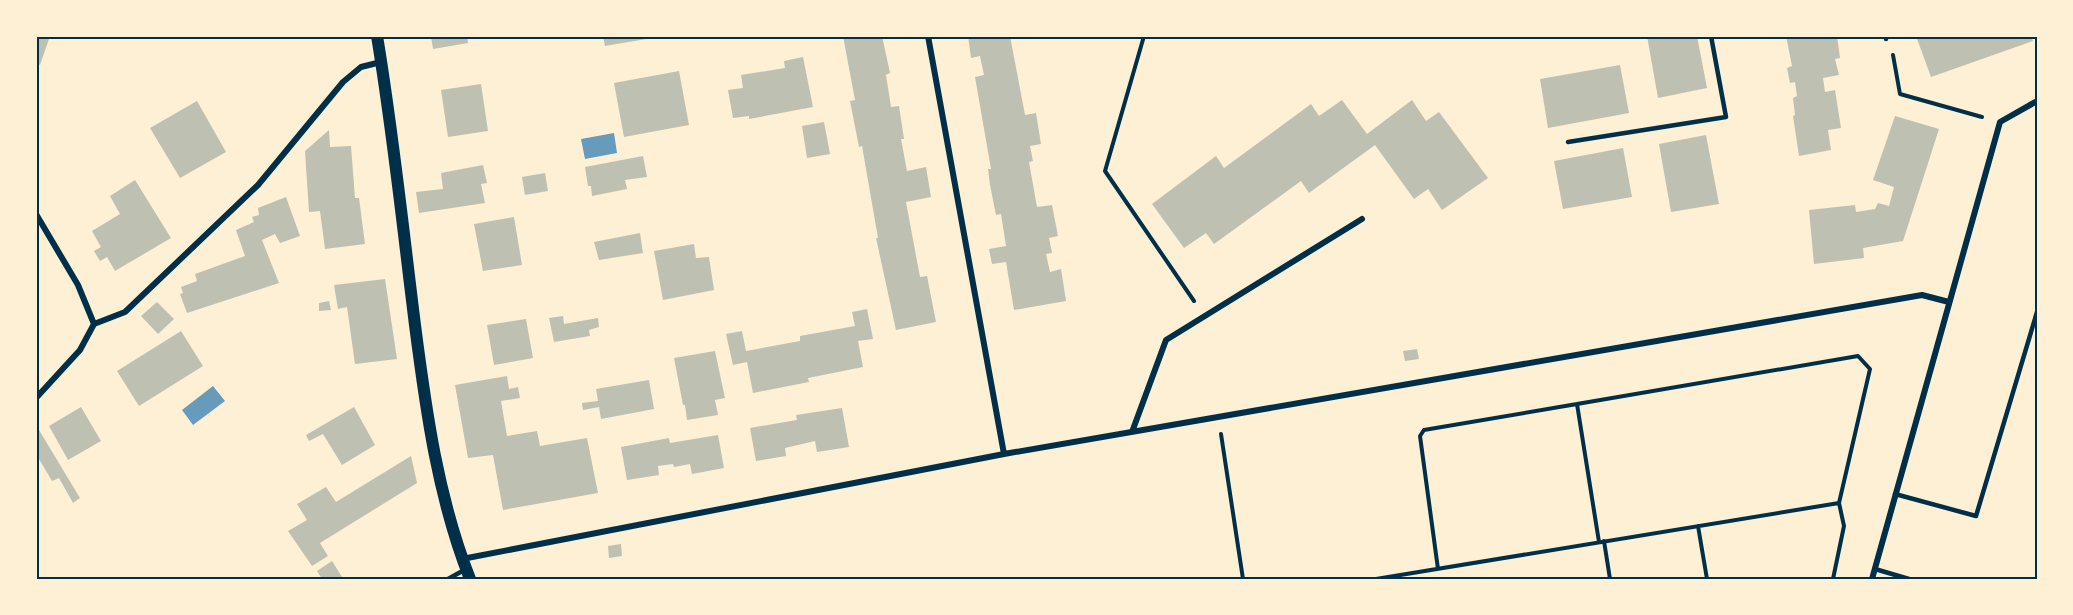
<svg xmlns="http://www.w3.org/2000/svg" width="2073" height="615" font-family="'Noto Sans',sans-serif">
  <rect width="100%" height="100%" fill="#fdf0d5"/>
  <!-- water -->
  <path fill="#669bbc" d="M614,133L617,153L585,159L581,139Z
    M213,386L225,401L193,425L182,410Z"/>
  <!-- building -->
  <path fill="#bec0b2" d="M36,36H50L40,65L36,63Z
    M431,36H467L468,43L433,49Z
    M603,36H658V37L605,46Z
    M843,36H882L890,73L886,75L889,94L891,107L899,106L904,139H901L907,171L926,167L931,197L906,202L920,277L927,276L936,322L896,330L876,238H878L862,146L859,147L850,101L855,100Z
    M968,36H1010L1025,115L1036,113L1041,144L1030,146L1033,161L1029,162L1037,207L1052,205L1058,236L1049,238L1052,253L1046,254L1050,272L1061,269L1066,301L1014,310L1006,262L992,264L989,249L1006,246L1001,214L996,215L990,185L988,169H991L975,77L984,75L980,56L971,58Z
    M1647,36H1697L1707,88L1658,98Z
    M1786,36H1837L1840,58L1835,59L1839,75L1823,78L1825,92L1835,90L1841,128L1828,130L1831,150L1799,156L1793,116L1795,115L1793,98L1797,96L1795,82L1790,83L1787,68L1792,66Z
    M1916,36H2031L2033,41L1931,77Z
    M803,57L813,107L749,119V116L733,118L728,90L743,88L741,75L785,68L784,61Z
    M1620,65L1629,113L1548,128L1540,79Z
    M679,71L689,125L624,137L614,83Z
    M481,84L488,131L448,137L441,90Z
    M1342,100L1367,134L1412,100L1426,121L1439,112L1488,178L1442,210L1428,189L1414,199L1375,145L1309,193L1301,181L1214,244L1206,233L1184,248L1152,204L1216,156L1224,168L1311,104L1319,116Z
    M197,101L226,152L180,178L150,128Z
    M1895,116L1939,129L1903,241L1863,248L1864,258L1814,264L1809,210L1855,205L1856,212L1875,209L1878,203L1889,206L1894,187L1873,180Z
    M824,122L830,154L807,158L802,126Z
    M329,130L330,147L351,146L355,198H359L365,244L325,249L320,211L309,212L305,151Z
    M1706,135L1719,204L1671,212L1659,144Z
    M1623,148L1632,197L1563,209L1554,161Z
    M643,156L647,177L625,180L627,189L592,196L591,186H588L585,167Z
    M483,165L487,183L481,184L485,203L419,213L416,192L443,189L441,173Z
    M545,173L548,191L525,195L522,177Z
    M135,180L171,238L115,271L107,257L100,261L94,251L101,247L92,231L120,214L110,196Z
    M286,197L300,236L280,243L275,234L262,240L279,283L187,313L180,294L183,293L181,287L197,281L195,274L245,256L236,230L254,222L252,217L259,215L258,208Z
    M514,217L522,265L483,271L474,224Z
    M640,233L643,253L599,260L594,242Z
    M694,244L696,258L709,257L714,290L663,300L654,251Z
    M385,279L397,359L355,364L347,307L338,309L334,285Z
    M329,301L331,310L319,311V303Z
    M157,302L174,319L158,334L141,316Z
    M867,309L873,339L858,341L863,367L808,378L809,382L753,393L747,362L733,365L726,334L742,331L746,351L800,341V336L855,326L852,312Z
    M563,316L564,324L598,318L599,327L589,330L590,336L554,342L549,318Z
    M526,319L533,358L494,365L487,325Z
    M181,331L203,366L139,406L117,371Z
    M1417,349L1419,359L1405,361L1403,351Z
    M715,351L725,398L715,400L718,415L687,420L685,405H683L674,358Z
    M507,376L509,389L518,387L520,398L501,401L507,436L537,431L540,446L587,438L598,493L503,510L493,455L468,458L455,385Z
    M649,380L654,409L601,419L599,407L583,410L582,403L598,401L596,389Z
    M81,407L101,441L68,460L49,426Z
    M354,407L375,445L342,465L323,434L309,441L306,435Z
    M842,408L849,447L817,452L815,441L785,448L786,456L756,461L750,428L797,420L796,415Z
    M39,430L80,498L73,503L59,478L52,481L36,454V432Z
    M718,435L724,468L692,474L690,464L674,467L673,464L658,466L659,475L627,480L621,447L669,438L670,443Z
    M411,456L417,483L320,543L328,556L312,566L288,531L307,520L297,504L326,487L336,502Z
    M621,544L622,556L609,558L608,546Z
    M332,561L342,577L338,579H322L317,571Z"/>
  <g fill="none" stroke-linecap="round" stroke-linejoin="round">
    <!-- path -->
    <path stroke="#003049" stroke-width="4" d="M1144,36L1105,171L1194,301
      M1893,55L1900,94L1982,117
      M1221,434L1243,579
      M1698,526L1707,579
      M1604,541L1610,579
      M1438,569L1420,436L1424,430L1577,404
      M1376,579L1839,503L1870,369L1858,356L1577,404L1599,542
      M1833,579L1844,526L1839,503"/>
    <!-- service -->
    <path stroke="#003049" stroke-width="4.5" d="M1886,36V39
      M1568,142L1726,117L1711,36
      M1895,494L1976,516L2037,312
      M1875,569L1909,579
      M448,579L466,569"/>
    <!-- minor -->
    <path stroke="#003049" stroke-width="6" d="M928,36L1004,454
      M36,214L78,285L94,324
      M36,398L80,350L94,324L125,312L258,185L343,82L361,67L381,62
      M1132,432L1166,340L1362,219
      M462,559L1004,454L1922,295L1949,302
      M1872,579L2000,122L2037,101"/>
    <!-- secondary -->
    <path stroke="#003049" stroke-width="12" d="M377,36C393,132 403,229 415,325C426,411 438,498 470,579"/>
  </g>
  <!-- border -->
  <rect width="2073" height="615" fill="none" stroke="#fdf0d5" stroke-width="75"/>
  <rect x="38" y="38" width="1998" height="540" fill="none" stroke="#003049" stroke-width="2"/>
</svg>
